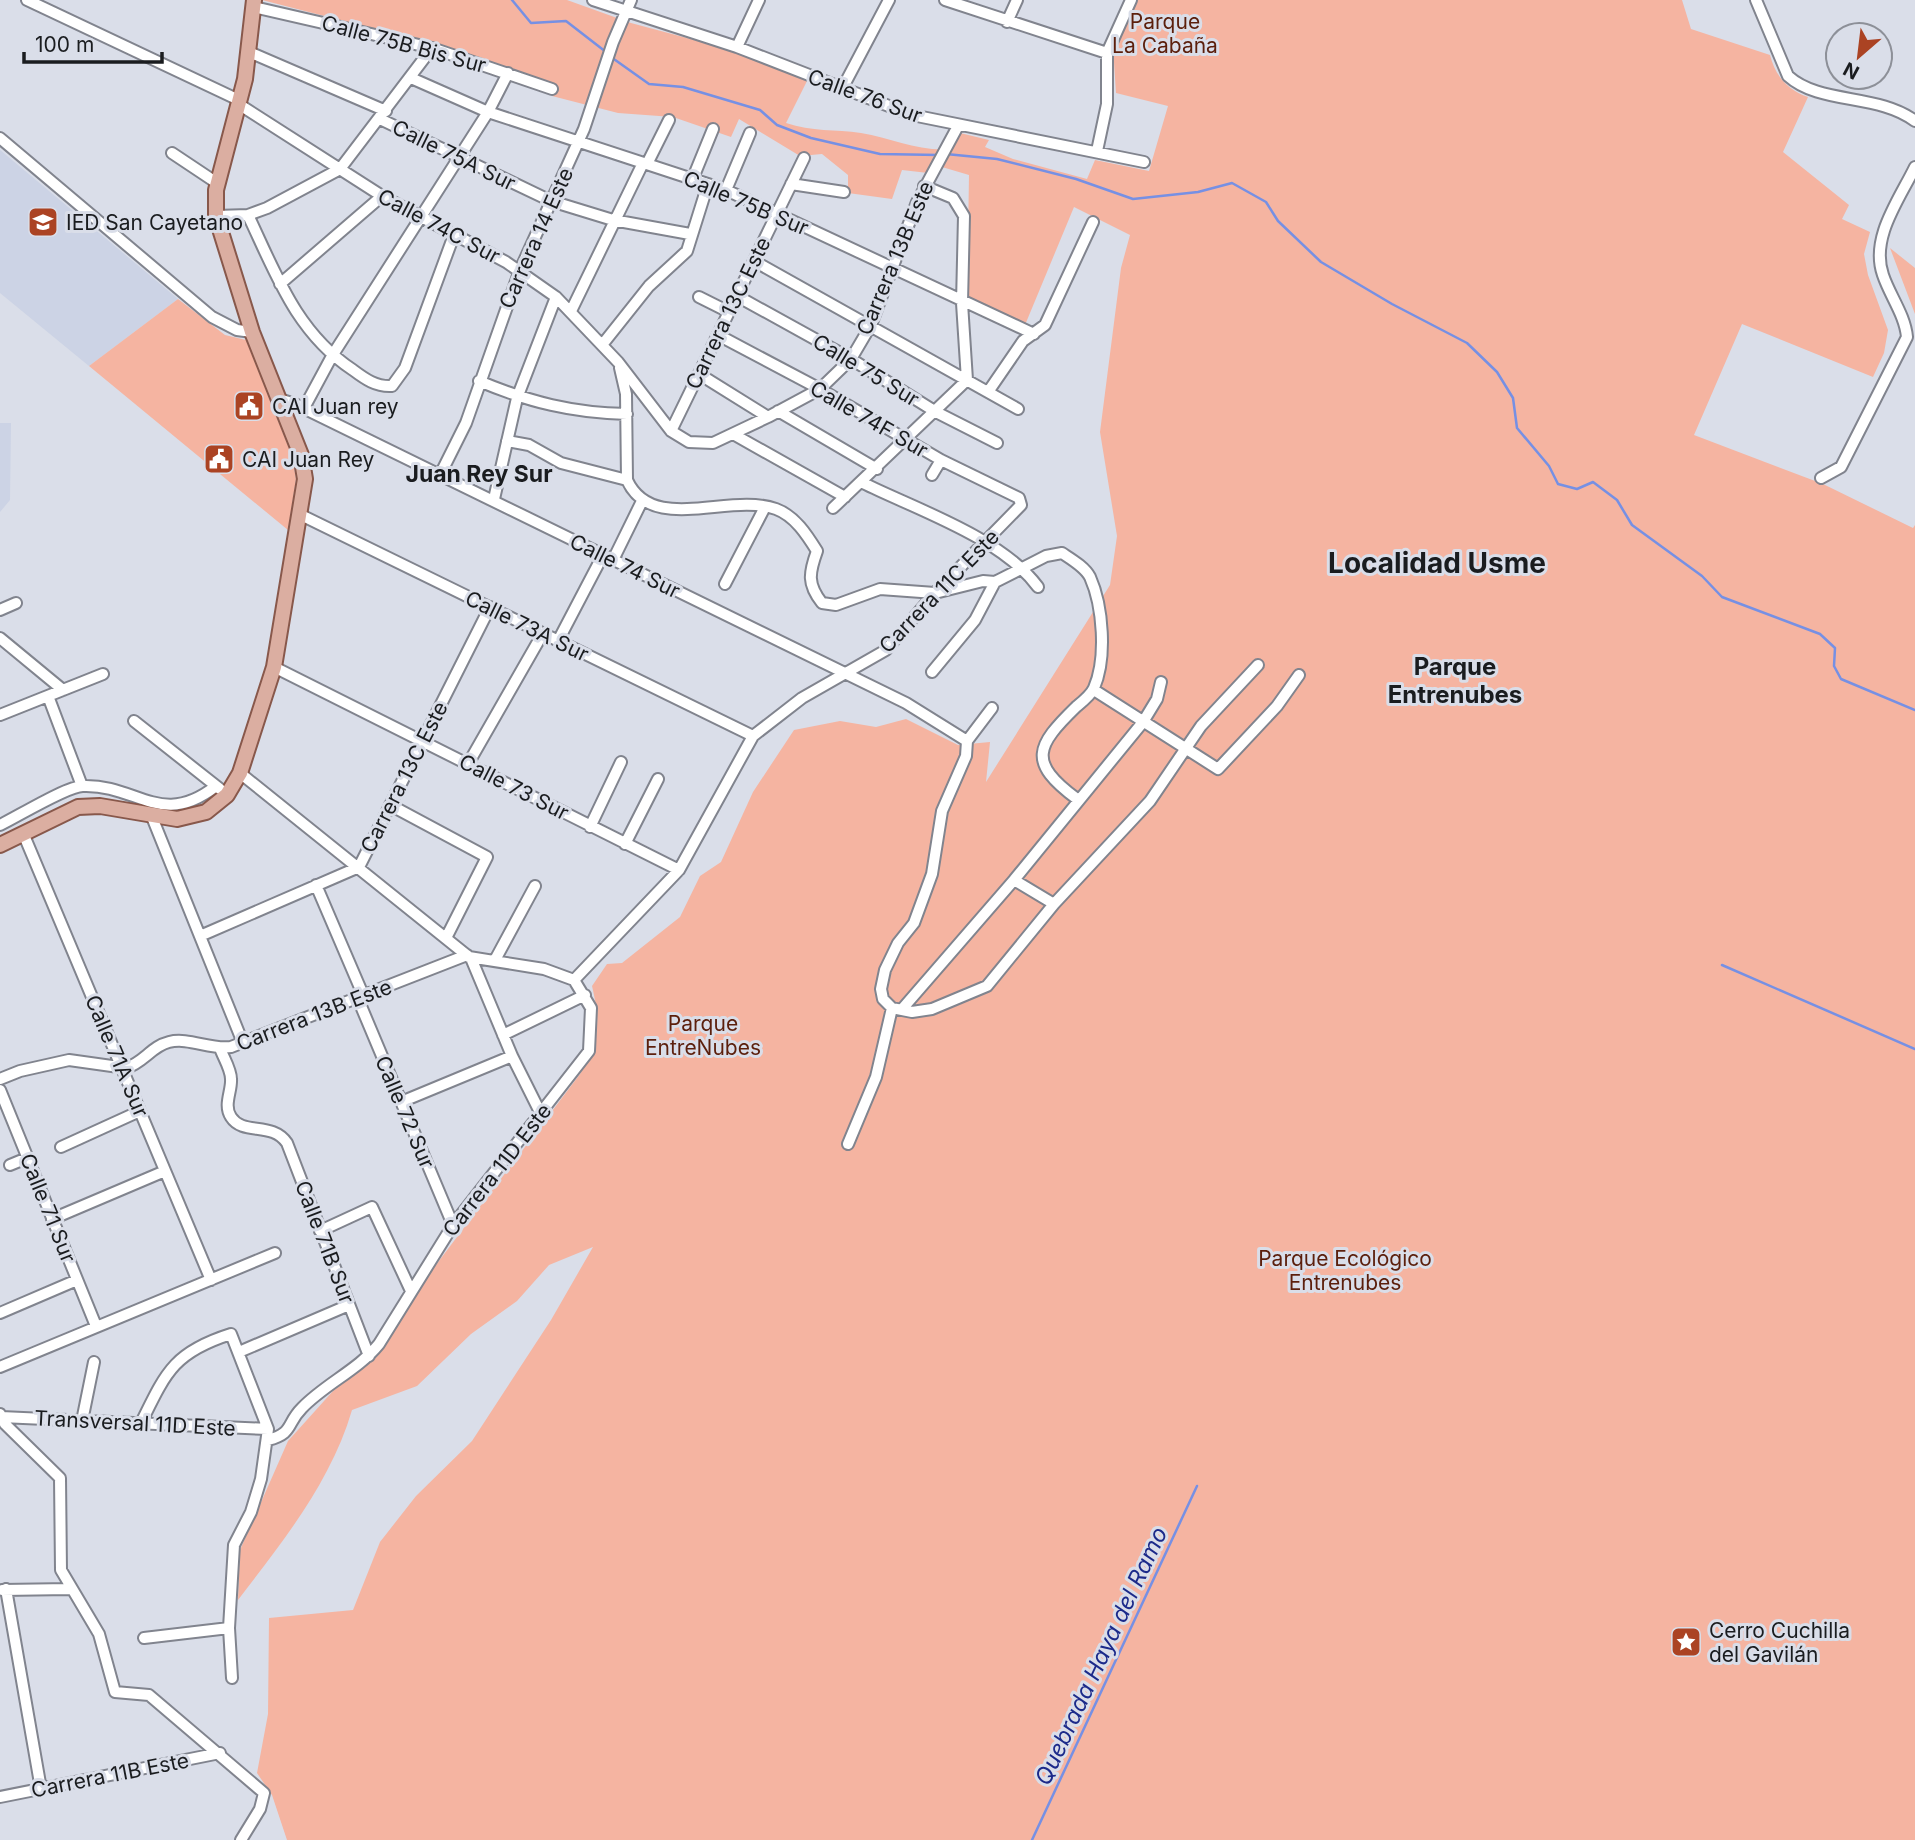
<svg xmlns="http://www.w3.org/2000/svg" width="1915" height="1840" font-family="Inter,sans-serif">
  <rect width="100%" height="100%" fill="#dadee9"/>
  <!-- built -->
  <path fill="#ccd3e5" d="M0,150L178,299L89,366L0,293Z
    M0,423H11L10,500L0,512Z"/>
  <!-- green -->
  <path fill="#f5b4a1" d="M262,0H567L631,23L728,49L807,81L786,123C812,132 835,129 861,133C892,138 919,152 952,149L960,133L989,140L985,147L1013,159L1087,179L1095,160L1149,171L1168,106L1116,93L1113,47L1136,0H1682L1691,29L1770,55C1775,75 1787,90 1808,97L1783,152L1849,205L1842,219L1870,232L1864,254L1868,275L1888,330L1884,353L1873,377L1742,324L1694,435L1823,484L1913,528L1915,525V1840H287L272,1795L257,1773L268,1714L269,1618L353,1610L380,1542L416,1496L472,1441L551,1320L593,1247L549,1265L517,1301L471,1334L417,1386L352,1410C331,1482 283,1541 238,1600L240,1550L288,1441L333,1391L377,1356L414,1294L580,1074C599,1040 601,1024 592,986L607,964L622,963L680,917L700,876L721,862L753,792L794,730L840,721L876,727L906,719L958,745L990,742L986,782L1110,585L1117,536L1100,432L1121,268L1130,235L1074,207L1025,325L967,300L969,175L942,167L937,174L902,170L892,199L848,193V175L822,154L800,156L739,119L731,137L673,117L618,113L552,96L555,87L414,39Z
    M1890,248L1915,268V314Z
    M178,299L225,335L246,340L292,456L296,479L288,530L89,366Z"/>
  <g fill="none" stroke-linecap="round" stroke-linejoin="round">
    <!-- stream -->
    <path stroke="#7690e4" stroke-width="2.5" d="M512,0L531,23L566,21L606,52
      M611,57L649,84L683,87L760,110L777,125L811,138L880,154L939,155
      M946,154L997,159L1076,179L1133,199L1198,192L1232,183L1266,202L1278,221L1321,262L1392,304L1467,343L1497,372L1513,398L1517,428L1549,466L1558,484L1577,489L1593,482L1617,500L1632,525L1702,576L1722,597L1820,634L1835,648L1834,666L1841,679L1915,710
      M1722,965L1915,1049
      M1032,1840L1197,1486"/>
    <!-- minor casing -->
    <g stroke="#81848e" stroke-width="14">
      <path id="minor" d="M27,0L241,101
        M593,0L737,47L912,115L1144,162
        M945,0L1107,53
        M1756,0L1788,76C1820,105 1878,93 1915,121
        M254,7L432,48L552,89
        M1007,22L1017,0
        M737,47L759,0
        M249,52L386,111
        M411,78L488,112L726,190L1034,334
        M842,89L889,0
        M240,105L382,196L506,262L556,297L618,362L671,431L689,442L713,443L768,417L820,389L851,359L871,325L917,202L958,126
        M380,119L551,201L613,220L690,234
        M0,138L212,317L237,330L252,332
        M1097,151L1107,104V53L1131,0
        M172,153L217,183
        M647,164L669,120
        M693,178L713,129
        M791,184L844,192
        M726,190L750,133
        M248,215C276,274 296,332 353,370C365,379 376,387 392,386L405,368L454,235
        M216,216L248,215L267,208L340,169L432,48
        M754,261L1018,409
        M280,284L382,196
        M737,296L851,359L936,412L997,443
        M699,297L729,312
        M571,311L643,163
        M602,345L649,286L687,251L708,184
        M620,368L626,394L627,480C652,535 729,492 776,509C795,516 807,535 817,551C809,573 807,584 822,603L836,605L880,589L935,593L983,581L995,582L1046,556L1062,553C1071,559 1085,567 1090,577C1103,606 1107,658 1094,688C1091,695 1082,702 1076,707C1036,746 1027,762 1077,799
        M699,374L768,417
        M479,381C529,402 573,413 627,414
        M988,392L1023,341L1045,325L1093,222
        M279,399L295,404L906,703L967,741
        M304,408L332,356L488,112L508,73
        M778,411L877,469
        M671,431L804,158
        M733,434L845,497
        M507,441L529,445L561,463L627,480
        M440,475L466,423L520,270L584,129L613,42L631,0
        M932,475L941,460
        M1821,478L1841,467L1907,337C1905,315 1890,296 1883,275C1870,238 1899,200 1915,167
        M863,483C918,510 1002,538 1038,587
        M494,499L517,398L556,297
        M833,508L967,380L962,303L964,216L953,198L924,186
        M301,515L753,736
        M613,560L642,501
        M725,584L765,507
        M0,610L16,603
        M0,638L63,690
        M558,641L603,555
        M274,667L679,870
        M932,672L975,620L995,582
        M1094,690L1218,769L1277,706L1299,675
        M48,696L82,786
        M0,715L103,674
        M134,721L220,789
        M468,764L543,633
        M240,773L469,957L544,969L574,980
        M390,805L487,857L446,938
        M152,817L243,1043
        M0,825C17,817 67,786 83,786C137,784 161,829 216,786
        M590,827L621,762
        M23,833L211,1280
        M625,844L658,779
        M1014,880L1054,904
        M316,885L364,997
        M200,936L359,867L490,607
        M471,958L512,1056L541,1114
        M495,960L535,886
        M574,980L679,870L753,736L802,698L886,650L935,593L1021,505L1019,498L941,460L820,389L718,335
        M358,999L453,1225
        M892,1008L912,1012L932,1009L987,986L1054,904L1150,801L1201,726L1258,665
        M892,1008L883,999L881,989L885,970L898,943L914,923L932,874L942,811L966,756L967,741L992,708
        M903,1008L1014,880L1143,722L1157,699L1161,682
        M503,1035L585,995
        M220,1048C223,1057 231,1069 231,1079C232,1091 223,1105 231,1117C243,1136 272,1121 287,1143L369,1356
        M0,1079L20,1071L69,1060L126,1068C143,1063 152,1046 169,1042C189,1037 210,1050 231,1047L467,955
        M0,1090L96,1326
        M401,1102L512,1056
        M848,1144L876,1077L892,1008
        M61,1147L140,1111
        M10,1165L27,1158
        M52,1219L165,1171
        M320,1231L372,1207L411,1291
        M0,1313L77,1280
        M239,1352L349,1305
        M0,1367L275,1253
        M0,1414L5,1424L60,1478L61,1570L99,1634L115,1692L149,1695L264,1793L260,1809L241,1840
        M1,1417L268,1429
        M82,1421L94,1362
        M141,1423C166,1372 174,1352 231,1334L268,1429L261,1479L251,1512L234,1545L229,1628L232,1678
        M268,1440C294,1433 286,1424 302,1408C325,1384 358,1370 379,1344L453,1225L589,1051L591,1008L574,980
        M6,1589L41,1789
        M2,1590L70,1589
        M144,1638L229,1628
        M0,1797L220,1753"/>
    </g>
    <!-- major casing -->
    <g stroke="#88584b" stroke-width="18">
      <path id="major" d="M0,845L78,807L100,806L177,819L206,812L227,795L240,773L274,667L305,479L301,455L252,332L216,216V190L245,79L254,0"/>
    </g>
    <!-- minor -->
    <use href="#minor" stroke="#fff" stroke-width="10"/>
    <!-- major -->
    <use href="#major" stroke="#dbaea1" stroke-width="14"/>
  </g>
  <!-- icons -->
  <defs>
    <g id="school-square" transform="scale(1.575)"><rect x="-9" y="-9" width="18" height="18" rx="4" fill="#ab4323" stroke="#dadee9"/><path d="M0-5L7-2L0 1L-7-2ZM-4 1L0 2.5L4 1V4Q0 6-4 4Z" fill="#fff"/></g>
    <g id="civic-square" transform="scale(1.575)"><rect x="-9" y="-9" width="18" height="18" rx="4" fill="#ab4323" stroke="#dadee9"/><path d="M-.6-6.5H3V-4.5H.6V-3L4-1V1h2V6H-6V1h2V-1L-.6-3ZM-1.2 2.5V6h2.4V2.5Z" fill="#fff"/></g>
    <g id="sight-square" transform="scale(1.575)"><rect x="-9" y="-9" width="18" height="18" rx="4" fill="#ab4323" stroke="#dadee9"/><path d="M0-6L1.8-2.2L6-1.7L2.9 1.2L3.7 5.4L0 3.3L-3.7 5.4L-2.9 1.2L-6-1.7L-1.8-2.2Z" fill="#fff"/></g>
  </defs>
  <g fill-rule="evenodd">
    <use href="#school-square" x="43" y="222"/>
    <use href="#civic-square" x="249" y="406"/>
    <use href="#civic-square" x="219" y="459"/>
    <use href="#sight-square" x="1686" y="1642"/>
  </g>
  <g text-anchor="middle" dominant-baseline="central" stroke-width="6" stroke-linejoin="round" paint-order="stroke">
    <!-- park labels -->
    <g font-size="21" fill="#5c1f0c" stroke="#dadee9">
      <text x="1165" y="21">Parque<tspan x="1165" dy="24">La Cabaña</tspan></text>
      <text x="703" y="1023">Parque<tspan x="703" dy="24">EntreNubes</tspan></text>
      <text x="1345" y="1258">Parque Ecológico<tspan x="1345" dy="24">Entrenubes</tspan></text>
    </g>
    <!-- street labels -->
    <g font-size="21" fill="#1a1c1f" stroke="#dadee9">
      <text transform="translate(404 44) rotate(15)">Calle 75B Bis Sur</text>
      <text transform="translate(865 96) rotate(20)">Calle 76 Sur</text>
      <text transform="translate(454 155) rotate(26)">Calle 75A Sur</text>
      <text transform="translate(746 203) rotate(23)">Calle 75B Sur</text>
      <text transform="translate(439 226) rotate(28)">Calle 74C Sur</text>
      <text transform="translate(536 238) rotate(-66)">Carrera 14 Este</text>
      <text transform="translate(895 258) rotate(-67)">Carrera 13B Este</text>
      <text transform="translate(728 313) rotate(-64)">Carrera 13C Este</text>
      <text transform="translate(866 370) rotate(31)">Calle 75 Sur</text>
      <text transform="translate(869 419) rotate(30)">Calle 74F Sur</text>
      <text transform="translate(625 566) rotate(26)">Calle 74 Sur</text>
      <text transform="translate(939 591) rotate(-46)">Carrera 11C Este</text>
      <text transform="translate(527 626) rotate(26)">Calle 73A Sur</text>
      <text transform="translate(404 777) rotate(-63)">Carrera 13C Este</text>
      <text transform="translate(514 787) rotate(27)">Calle 73 Sur</text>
      <text transform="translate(314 1015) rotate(-21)">Carrera 13B Este</text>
      <text transform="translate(117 1056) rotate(67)">Calle 71A Sur</text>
      <text transform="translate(405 1112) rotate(67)">Calle 72 Sur</text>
      <text transform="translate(497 1170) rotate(-52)">Carrera 11D Este</text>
      <text transform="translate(48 1208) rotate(68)">Calle 71 Sur</text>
      <text transform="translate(325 1242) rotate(69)">Calle 71B Sur</text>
      <text transform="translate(135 1423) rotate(3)">Transversal 11D Este</text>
      <text transform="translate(110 1775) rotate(-11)">Carrera 11B Este</text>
    </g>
    <!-- poi labels -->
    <g font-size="21" fill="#1a1c1f" stroke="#dadee9" text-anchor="start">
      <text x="66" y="222">IED San Cayetano</text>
      <text x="272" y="406">CAI Juan rey</text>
      <text x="242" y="459">CAI Juan Rey</text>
      <text x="1709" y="1630">Cerro Cuchilla<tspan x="1709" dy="24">del Gavilán</tspan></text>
    </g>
    <!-- neighbourhood labels -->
    <g font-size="23" font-weight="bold" fill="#1a1c1f" stroke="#dadee9">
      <text x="479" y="474">Juan Rey Sur</text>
    </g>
    <!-- water labels -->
    <g font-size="23" font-style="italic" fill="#1c2a8a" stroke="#dadee9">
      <text transform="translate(1101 1656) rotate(-65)">Quebrada Haya del Ramo</text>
    </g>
    <!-- quarter labels -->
    <g font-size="24" font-weight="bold" fill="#1a1c1f" stroke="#dadee9">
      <text x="1455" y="666">Parque<tspan x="1455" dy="28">Entrenubes</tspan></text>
    </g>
    <!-- district labels -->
    <g font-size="28" font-weight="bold" fill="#1a1c1f" stroke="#dadee9">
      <text x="1437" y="563">Localidad Usme</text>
    </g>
  </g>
  <!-- north arrow -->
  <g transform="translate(1859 56) rotate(208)"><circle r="33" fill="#dadee9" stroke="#8d9098" stroke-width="2"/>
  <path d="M0-5L12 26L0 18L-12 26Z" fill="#ab4323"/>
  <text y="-10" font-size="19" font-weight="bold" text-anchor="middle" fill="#1a1c1f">N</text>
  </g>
  <!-- scale -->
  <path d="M24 52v10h138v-10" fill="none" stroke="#1a1c1f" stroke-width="3.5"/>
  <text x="35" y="52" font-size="21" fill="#1a1c1f" stroke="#dadee9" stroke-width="5" paint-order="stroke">100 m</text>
</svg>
